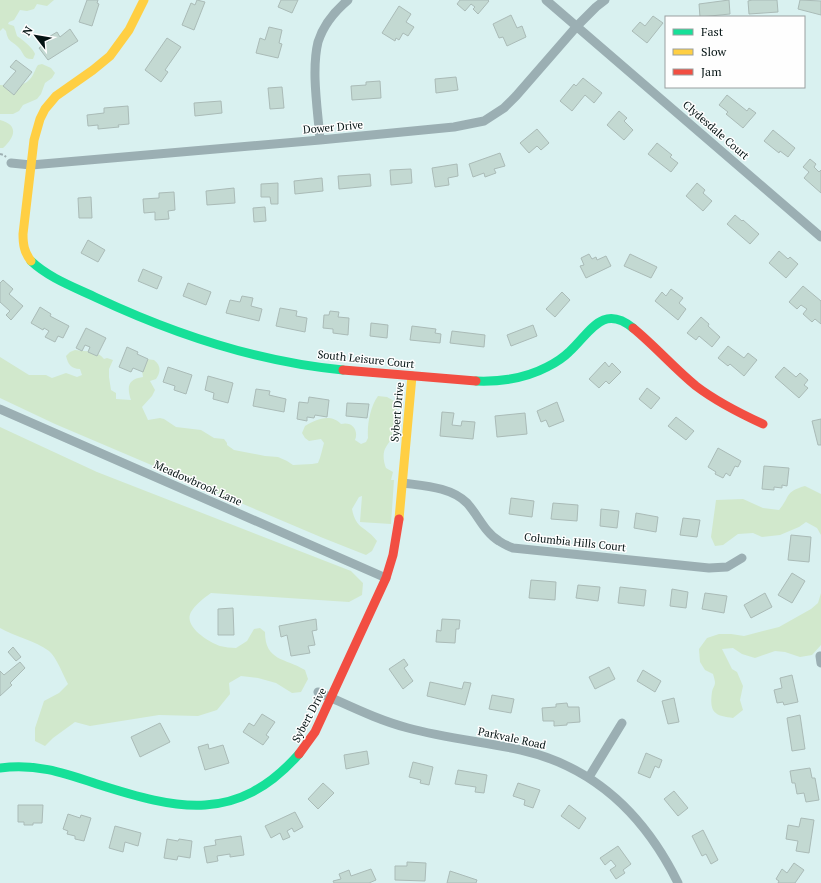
<svg xmlns="http://www.w3.org/2000/svg" width="821" height="883" font-family="'PT Serif',serif">
  <rect width="100%" height="100%" fill="#d9f1f0"/>
  <!-- green -->
  <path fill="#d1e8cc" d="M0,0H54L47,6L37,4L34,9L27,11L20,10L14,20L9,22L8,24L14,26L17,36C22,39 34,49 35,54L33,59C23,60 24,53 19,48C12,40 8,43 6,31L3,28L0,31Z
    M42,64L51,68L55,73L52,78L45,83L41,94L37,99L23,105L19,111L13,114H0V85C11,86 22,88 30,79C34,75 35,69 38,65Z
    M0,120C19,125 15,137 3,148H0Z
    M75,350C86,352 97,350 104,359L107,358L113,360L109,369V377L111,390L116,393V399L131,400C127,388 127,379 143,377L142,370L146,359L154,360C161,365 161,372 156,379L150,381L155,390L152,396L142,407L148,420L160,418L164,419L176,427L201,430L214,438L224,439L227,443V445L234,450L265,456L278,457L287,461L293,465L312,464L318,463C321,456 322,450 324,443L321,439L309,441L305,438L302,433L305,426C316,419 331,413 341,424C352,421 359,430 355,440L361,444L366,442L368,438C367,425 370,407 378,396L387,397L396,402C399,415 397,426 392,438C389,443 385,447 384,452C383,457 384,463 386,468L393,472L391,480H394L391,524L360,522L362,496L359,497L352,509C356,530 366,526 377,541L372,551L366,555L323,538L55,424L0,398V357L29,375H46L52,378L66,373L77,377L82,375L80,369C71,369 68,364 66,356L70,352Z
    M0,427L97,472L351,571L363,583L362,595L349,602L211,593C204,598 195,605 191,612C183,627 209,642 220,646C225,647 231,648 236,648L247,641L254,629L260,628L265,632C265,661 285,658 305,670L308,679L301,692L292,693L276,683L258,678L241,676L229,683L230,694L217,710L198,716L159,715L90,726L75,722L53,738L45,746L35,741V728L44,701L59,693L68,684C63,675 57,658 49,651C34,640 15,637 0,628Z
    M805,486L821,494V535L817,528L806,522L799,527L780,535L762,537L753,533L738,534L723,545L715,546L711,537L716,500L743,499L763,508L779,510C791,496 784,492 805,486Z
    M821,593V645L812,655L800,657L785,652L775,651L755,658L742,654L733,648L722,649L732,669L737,672L743,686L740,700L743,710L733,718C715,716 709,713 712,692C712,689 715,686 715,683C715,681 714,677 713,674L705,670L700,662L699,649L707,638L719,634H731L744,636L779,627L811,609L818,603Z"/>
  <!-- building -->
  <path fill="#c3d9d2" stroke="#aabbb7" d="M87,0H98L97,3L99,4L92,26L79,22Z
    M197,0L205,2L194,30L182,25L191,3L195,5Z
    M281,0H298L292,13L278,7Z
    M460,0H488L489,1L478,14L473,9L475,7L471,4L465,11L457,4Z
    M729,0L730,14L700,17L699,4Z
    M752,0H777L778,12L749,14L748,1Z
    M800,0L821,1V15L798,9Z
    M399,6L411,14L406,22L414,27L408,36L403,33L399,40L396,38L395,41L382,33Z
    M511,15L517,28L522,26L526,37L507,46L503,37L499,38L493,24Z
    M653,16L663,23L647,43L632,31L640,22L645,26Z
    M269,27L282,30L279,43L282,44L278,58L256,53L260,38L265,40Z
    M70,29L78,41L48,60L39,48L49,41L47,38L57,32L60,37Z
    M167,38L181,47L165,70L168,72L161,82L145,70Z
    M16,60L32,72L14,95L3,86L16,71L10,67Z
    M456,77L458,90L436,93L435,79Z
    M583,78L602,93L594,103L585,95L572,111L560,101L574,84L576,86Z
    M380,81L381,98L352,100L351,86L366,85V82Z
    M282,87L284,108L270,109L268,88Z
    M727,95L747,111L749,108L756,113L743,128L726,114L728,112L719,105Z
    M221,101L222,113L195,116L194,103Z
    M128,106L129,124L118,125L119,127L98,129V125L88,126L87,115L104,113V108Z
    M619,111L627,118L624,121L633,130L624,140L607,125Z
    M537,129L549,143L541,150L537,146L529,153L520,143Z
    M773,130L795,148L788,157L780,151L779,153L764,141Z
    M657,143L672,155L670,157L678,163L671,172L648,154Z
    M500,153L505,166L494,169L496,173L485,177L484,173L473,177L469,164Z
    M810,159L816,164L814,167L819,172L821,170V193L804,178L809,172L803,167Z
    M457,164L458,176L448,178L449,185L435,187L432,168Z
    M411,169L412,183L391,185L390,170Z
    M370,174L371,186L339,189L338,176Z
    M322,178L323,191L295,194L294,181Z
    M278,183V204H271L270,197H261V184Z
    M697,183L705,190L703,193L712,201L703,211L686,196Z
    M234,188L235,203L207,205L206,191Z
    M174,192L175,210L168,211L169,219L155,220V212L144,213L143,199L159,198V193Z
    M91,197L92,218H79L78,198Z
    M265,207L266,221L254,222L253,208Z
    M735,215L742,221L743,220L759,234L750,244L727,224Z
    M88,240L105,250L98,262L81,253Z
    M779,251L788,259L790,257L798,264L786,278L769,263Z
    M589,254L592,259L596,257L597,260L606,256L611,266L586,278L580,266L584,265L581,258Z
    M630,254L657,267L651,278L624,266Z
    M143,269L162,277L157,289L138,281Z
    M3,280L13,289L9,294L23,306L11,320L6,315L10,311L0,302V283Z
    M188,283L211,292L206,305L183,296Z
    M803,286L821,301V324L815,319L812,322L803,314L807,309L801,305L797,309L789,302Z
    M671,289L683,298L679,303L686,309L678,320L655,301L662,292L666,296Z
    M562,292L570,300L555,317L546,309Z
    M242,296L253,298L251,306L262,309L259,321L226,313L230,300L240,302Z
    M40,307L51,314L50,316L69,326L63,338L58,336L55,342L45,337L49,331L44,328L43,330L31,323Z
    M280,308L297,311L296,316L307,318L305,332L276,326Z
    M330,311L339,312L338,317L349,318L348,335L333,333V329L323,328L324,315H329Z
    M701,317L709,324L708,326L720,337L712,347L699,336L696,340L687,333Z
    M371,323L388,325L387,338L370,336Z
    M533,325L537,336L511,346L507,335Z
    M412,326L436,329L435,333L441,334L440,343L410,340Z
    M86,328L106,338L97,356L88,352L90,347L85,345L82,351L76,348Z
    M452,331L485,335L484,347L450,343Z
    M728,346L744,358L748,353L757,360L744,376L730,364L728,366L718,358Z
    M127,347L138,352L137,354L148,359L143,372L133,368L131,372L119,367Z
    M605,362L609,367L612,363L621,372L609,384L606,381L599,388L589,379Z
    M168,367L192,375L186,394L174,390L175,386L163,382Z
    M784,367L796,377L800,373L808,380L804,385L808,388L799,398L775,377Z
    M208,376L233,383L228,403L213,399L214,393L205,390Z
    M647,388L660,398L651,409L639,399Z
    M256,389L270,391L269,395L286,399L284,412L253,406Z
    M309,397L329,400L327,417L315,415L314,418L307,417V421L297,419L299,402L308,403Z
    M557,402L564,421L549,427L546,420L541,422L537,411Z
    M347,403L369,404L367,418L346,416Z
    M442,412L454,413L452,425L461,426L462,421L475,422L473,439L440,436Z
    M525,413L527,434L497,437L495,416Z
    M676,417L694,431L686,440L668,426Z
    M821,419V445H818L812,421Z
    M718,448L741,461L738,467L735,466L730,476L726,473L723,478L715,474L716,472L708,467Z
    M764,466L789,468L787,486L782,485V488L774,487V490L762,489Z
    M511,498L534,501L532,517L509,514Z
    M553,503L578,505L577,521L551,519Z
    M601,509L619,511L617,528L600,526Z
    M636,513L658,517L656,532L634,528Z
    M683,518L700,520L697,537L680,535Z
    M791,535L811,537L809,562L788,560Z
    M792,573L805,581L792,603L778,595Z
    M531,580L556,582L555,600L529,598Z
    M578,585L600,587L598,601L576,598Z
    M620,587L646,590L644,606L618,603Z
    M672,589L688,592L686,608L670,606Z
    M705,593L727,596L724,613L702,609Z
    M765,593L772,607L751,618L744,605Z
    M233,608L234,635H218V609Z
    M316,619L317,630L312,631L315,645L308,646L310,653L291,656L287,635L281,637L279,626Z
    M442,619L460,620L459,629H456L455,643L436,642L437,630L441,631Z
    M13,647L21,657L16,661L8,652Z
    M404,659L408,665L404,668L413,681L403,689L389,669Z
    M20,662L25,668L10,683L12,685L0,696V671L4,675Z
    M609,667L615,679L595,689L589,677Z
    M643,670L661,681L655,692L637,681Z
    M792,675L798,702L784,705L783,702L777,703L774,690L782,688L780,678Z
    M430,682L462,689L464,682L471,683L465,705L427,696Z
    M492,695L514,699L511,713L489,709Z
    M674,698L679,722L668,724L662,701Z
    M567,703L568,707H579L580,722L567,723V725L554,726V721H543L542,708L556,707V704Z
    M262,714L275,722L266,735L269,737L263,745L243,732L249,723L254,726Z
    M800,715L805,749L792,751L787,718Z
    M160,723L170,742L140,757L131,737Z
    M208,744L209,749L223,745L229,763L205,770L198,747Z
    M367,751L369,764L346,769L344,755Z
    M646,753L662,760L659,768L655,766L650,778L638,773Z
    M413,762L433,767L429,785L420,783L421,780L409,777Z
    M810,768L812,778H815L819,800L806,802L804,793L797,794L795,783H792L790,771Z
    M458,770L487,775L484,793L475,792L476,787L455,784Z
    M323,783L334,793L318,809L308,799Z
    M518,783L540,790L533,808L524,805L525,800L513,796Z
    M674,791L688,808L678,816L664,799Z
    M18,805H43L42,823H33V825H24V822H18Z
    M569,805L586,818L579,829L561,816Z
    M295,812L303,827L294,832L292,828L287,831L290,837L283,840L280,833L271,838L265,826Z
    M68,814L80,818L81,815L91,818L84,841L75,839V836L67,834L68,831L63,829Z
    M801,818L814,820L809,853L796,851L798,841L786,839L788,825L799,827Z
    M115,826L141,833L138,846L125,842L123,852L109,848Z
    M703,830L718,860L711,864L706,854L702,856L692,836Z
    M241,836L244,855L230,857V854L217,856L218,861L207,863L204,847L216,845L215,840Z
    M167,839L178,841L179,839L192,841L190,858L178,856L177,860L164,858Z
    M618,846L631,864L623,870L625,873L616,879L610,870L616,866L611,860L605,865L600,858Z
    M407,862L426,863L425,881L395,880V866H407Z
    M794,863L804,870L795,883H778L779,881L776,879L782,869L787,873Z
    M371,869L376,880L369,883H334L333,881L341,879L339,874L349,870L351,876Z
    M450,871L477,880L476,883H447Z"/>
  <g fill="none" stroke-linecap="round" stroke-linejoin="round">
    <!-- path -->
    <path stroke="#9eb0b2" stroke-width="2" stroke-dasharray="3 2" stroke-linecap="butt" d="M0,154L4,155L6,157"/>
    <!-- street -->
    <path stroke="#9bafb3" stroke-width="9" d="M546,0L821,237
      M320,140C318,111 311,71 318,42C323,26 335,11 348,0
      M11,163L31,165L320,140L454,127L484,121L504,108L516,96L577,26L596,7L605,0
      M0,409L386,578
      M403,483C425,486 451,487 467,503C478,515 485,533 499,541C503,544 508,546 513,548L709,568L727,567L742,558
      M820,656L821,663
      M318,692C348,705 377,720 408,728C445,738 484,742 521,750C596,767 645,816 678,883
      M589,777L622,723"/>
    <!-- fast -->
    <path stroke="#16e098" stroke-width="9" d="M31,261C49,278 74,287 97,298C174,334 258,362 343,370
      M476,381C501,382 524,379 547,367C555,363 563,358 569,352C590,333 602,303 633,328
      M0,768C36,763 64,773 97,784C178,810 237,824 299,754"/>
    <!-- slow -->
    <path stroke="#ffcf43" stroke-width="9" d="M31,261C24,252 23,244 23,234L34,140L40,119L45,109L56,96L93,70L110,56L129,30L144,0
      M399,519L412,376"/>
    <!-- jam -->
    <path stroke="#f24e42" stroke-width="9" d="M633,328C655,346 674,368 696,386C717,402 739,413 763,424
      M343,370L476,381
      M299,754L315,732L386,578L393,555L399,519"/>
  </g>
  <g text-anchor="middle" dominant-baseline="central" stroke-width="3" stroke-linejoin="round" paint-order="stroke">
    <!-- street labels -->
    <g font-size="11" fill="#041313" stroke="#fefefe">
      <text transform="translate(333 127) rotate(-5)">Dower Drive</text>
      <text transform="translate(716 130) rotate(41)">Clydesdale Court</text>
      <text transform="translate(366 359) rotate(6)">South Leisure Court</text>
      <text transform="translate(397 412) rotate(-85)">Sybert Drive</text>
      <text transform="translate(198 483) rotate(24)">Meadowbrook Lane</text>
      <text transform="translate(575 542) rotate(6)">Columbia Hills Court</text>
      <text transform="translate(309 715) rotate(-62)">Sybert Drive</text>
      <text transform="translate(512 738) rotate(12)">Parkvale Road</text>
    </g>
  </g>
  <!-- legend -->
  <rect x="665" y="16" width="140" height="72" fill="#fefefe" stroke="#9aa0a0"/>
  <rect x="673" y="29" width="20" height="6" fill="#16e098" stroke="#9aa0a0"/>
  <text x="701" y="36" font-size="12" fill="#041313">Fast</text>
  <rect x="673" y="49" width="20" height="6" fill="#ffcf43" stroke="#9aa0a0"/>
  <text x="701" y="56" font-size="12" fill="#041313">Slow</text>
  <rect x="673" y="69" width="20" height="6" fill="#f24e42" stroke="#9aa0a0"/>
  <text x="701" y="76" font-size="12" fill="#041313">Jam</text>
  <!-- north arrow -->
  <g transform="translate(36 36) rotate(301)" stroke="#fefefe" stroke-width="3" paint-order="stroke">
  <path d="M0-3L7 15L0 10L-7 15Z" fill="#041313"/>
  <text y="-6" font-size="11" font-weight="bold" text-anchor="middle" fill="#041313">N</text>
  </g>
</svg>
